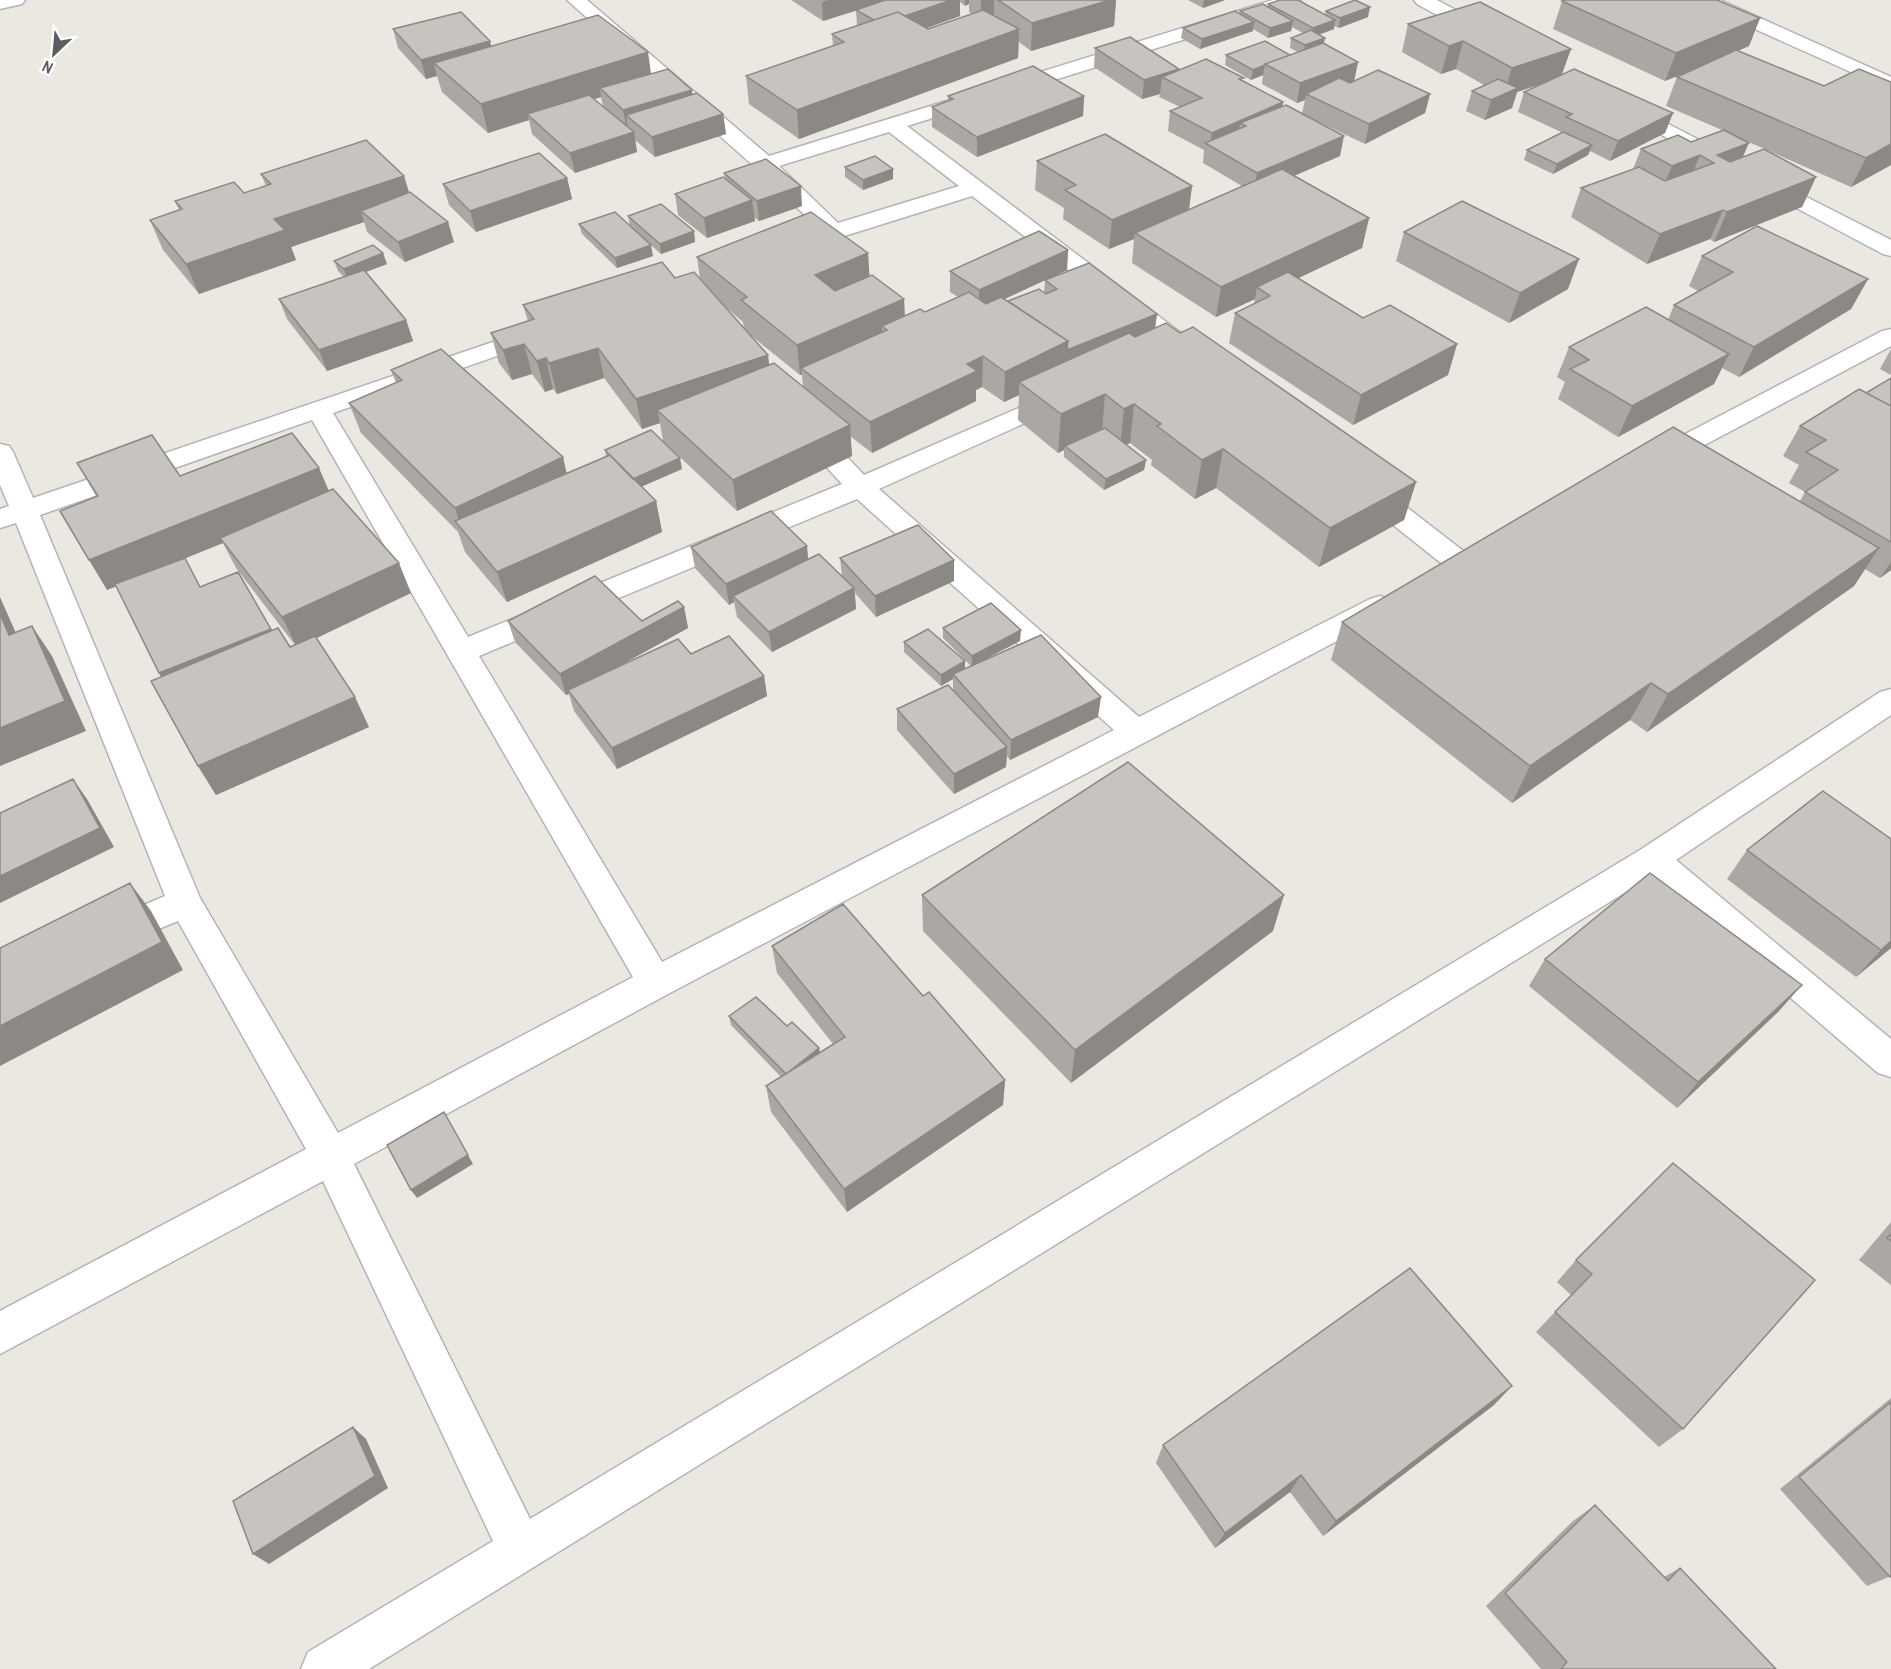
<svg xmlns="http://www.w3.org/2000/svg" width="1891" height="1669" font-family="'Archivo Narrow',sans-serif">
  <rect width="100%" height="100%" fill="#ebe8e1"/>
  <g fill="none" stroke-linecap="round" stroke-linejoin="round">
    <!-- street casing -->
    <g stroke="#b2b4b8" stroke-width="3">
      <path id="street" d="M0,0H25L22,4L0,9Z
        M567,0H587L769,156L1273,0H1301L1298,4L907,126L1202,349L1205,354L1202,359L1193,361L1184,359L972,196L803,249L795,251L787,249L784,244L787,239L819,229L757,169ZM889,132L959,186L838,223L779,166Z
        M1414,0H1437L1491,29L1493,33L1491,37H1477L1417,4Z
        M1696,0H1720L1891,77V90L1699,4Z
        M1628,103L1724,153L1728,157L1724,161L1717,163L1710,161L1621,113L1618,109L1621,105Z
        M1765,176L1891,240V256L1883,254L1757,187L1754,182L1757,177Z
        M537,327L546,329L549,334L546,339L333,413L468,637L842,484L799,437L795,431L799,425L808,423L817,425L864,475L1058,391L1067,394L1071,399L1067,404L879,489L1139,717L1370,599L1380,596L1390,599L1394,606L1390,613L668,994L354,1164L530,1519L1640,850L1880,692L1891,689V715L1676,860L1891,1039V1077L1878,1073L1650,877L369,1669H301L308,1652L493,1541L323,1181L0,1354V1311L306,1149L178,921L112,948L100,944L95,934L100,924L165,896L16,523L0,528V509L9,506L0,485V444L9,446L13,452L33,498ZM312,420L633,977L338,1133L200,898L40,515ZM857,499L1114,730L662,962L479,656Z
        M1891,329V346L1665,466L1656,468L1647,466L1643,460L1647,454L1882,331Z
        M1368,482L1378,485L1471,557L1475,564L1471,571L1461,574L1451,571L1358,497L1355,491L1358,485Z"/>
    </g>
    <!-- street -->
    <use href="#street" fill="#fff" fill-rule="evenodd"/>
  </g>
  <!-- wall -->
  <path fill="#aba8a3" fill-rule="evenodd" d="M791,0H1116L1114,26L1031,51L1019,42L1018,58L799,139L749,104L746,76L833,46L832,34L857,26L856,10L823,21ZM960,2L965,6L969,4V12L972,14L928,29L926,28L960,16Z
    M1188,0H1225L1203,8Z
    M1562,1L1760,18L1749,46L1738,51L1891,165L1851,187L1744,140L1743,157L1816,177L1802,207L1714,242L1710,239L1647,264L1571,217L1581,188L1633,169L1641,149L1691,142L1722,130L1666,106L1677,77L1698,68L1665,81L1553,29Z
    M1480,2L1562,74L1673,113L1665,133L1610,161L1590,151L1588,155L1553,174L1524,160L1527,150L1560,133L1561,132L1518,112L1524,92L1545,83L1517,92L1512,108L1485,120L1466,111L1472,91L1484,85L1456,69L1441,74L1402,52L1408,24Z
    M1268,4L1325,14L1326,11L1368,17L1339,28L1334,26V29L1319,35L1323,44L1358,62L1354,81L1430,94L1425,113L1365,144L1306,116L1340,156L1294,176L1369,218L1362,248L1298,278L1363,318L1457,344L1448,375L1353,425L1229,343L1235,313L1254,304L1255,299L1216,317L1132,263L1134,239L1109,249L1063,219L1064,208L1035,190L1037,161L1192,186L1189,210L1242,186L1203,163L1204,150L1168,131L1170,111L1180,107L1159,97L1160,94L1142,99L1094,67L1095,48L1179,69V70L1243,81L1283,102L1282,106L1302,113L1305,100L1297,103L1262,84L1263,75L1251,80L1225,65L1226,55H1290L1298,52L1290,48L1291,38L1303,33L1292,27L1291,31L1268,38L1253,29V31L1200,49L1181,38L1183,28L1239,13L1240,11L1268,7Z
    M393,29L651,74L693,95L723,114L726,134L655,157L635,140L637,152L575,173L532,134L529,120L488,133L442,92L437,76L426,79L398,48ZM601,97L603,106L594,99Z
    M948,96H1084L1083,116L977,157L932,127V107L948,101Z
    M845,167L893,179L863,190L845,177Z
    M724,173L802,206L759,221L754,217L755,221L707,238L678,215L675,194L725,179Z
    M261,174L409,193L454,242L405,262L367,232L364,222L291,247L296,260L199,294L163,250L150,220L179,210L175,201L244,193L266,186Z
    M567,178L572,199L476,232L449,205L443,184Z
    M628,216L694,231L695,242L661,254L645,240L653,256L617,268L582,234L579,224L630,226Z
    M1404,232L1568,289L1509,323L1396,261Z
    M1068,250L1067,270L1049,278L1157,314L1155,329L1180,333L1416,482L1404,520L1319,567L1216,488L1195,499L1151,465L1152,460L1130,443L1126,444L1146,460L1144,470L1104,490L1064,457V450L1058,453L1018,420L1019,395L1004,402L982,387L976,390V401L872,453L850,436L852,456L737,511L663,441L660,423L642,429L604,378L557,394L553,389L545,392L532,374L512,380L499,363L491,333L528,321L523,305L675,278L700,279L697,257L868,253L869,276L904,299L905,316L925,312L958,297L950,292V271ZM1045,280L1044,293L1008,301L1004,299ZM723,305L743,322L744,329ZM749,334L800,375H802L803,386L769,365L768,355Z
    M1702,256L1868,279L1851,309L1739,377L1722,368L1714,384L1618,437L1558,399L1565,382L1557,377L1569,347L1668,320L1674,305L1698,291L1689,286Z
    M334,261L387,264L366,272L406,320L413,341L327,371L287,319L279,299L344,277L338,271Z
    M1891,349V375L1880,369Z
    M391,370L567,474L606,457L605,450L682,469L641,487L656,501L662,532L507,602L465,552L458,532L361,433L349,403L396,383Z
    M1891,378V570L1880,578L1865,569L1854,586L1647,732L1630,720L1512,803L1331,660L1342,622L1800,501L1805,492L1789,483L1799,465L1783,456L1800,426L1866,393Z
    M77,463L180,476L329,491L411,593L317,638L369,727L216,795L198,766L161,677L116,586L107,590L96,496ZM223,543L236,568L295,645L290,647L272,631L200,587L185,558Z
    M691,547L808,559L842,576L840,558L954,560V581L876,617L855,593L856,609L772,652L737,617L734,602L729,605L695,568Z
    M684,607L688,628L614,669L691,654L764,676L767,696L617,769L574,711L569,694L566,695L515,642L508,621H642Z
    M943,628L1020,641L983,660L1098,717L1010,760L1007,756L1006,767L954,794L897,730V709L953,690V679L941,686L904,652V642L965,669L971,666L943,638Z
    M1891,839V948L1856,977L1727,879L1747,850Z
    M922,895L1273,931L1071,1083L923,931Z
    M772,946L923,996L1005,1080L1003,1105L847,1212L771,1112L766,1086L781,1077L731,1025L729,1016L787,1026L819,1048L820,1052L833,1044L777,973Z
    M1545,959L1779,1011L1677,1108L1529,986Z
    M1673,1163L1683,1429L1659,1447L1536,1332L1571,1295L1557,1282L1576,1260Z
    M1891,1222V1285L1859,1260Z
    M1891,1398V1576L1867,1586L1780,1489Z
    M1494,1405L1323,1536L1290,1492L1215,1548L1156,1463L1163,1445Z
    M1595,1505L1664,1577L1680,1568L1776,1669H1541L1486,1606L1573,1521Z"/>
  <!-- shaded-wall -->
  <path fill="#8b8885" d="M828,0H887V1L823,21L822,2Z
    M951,0H960V16L883,44L882,24Z
    M965,0H969V4L965,6Z
    M981,0H994V16L981,20Z
    M1110,0H1116L1114,26L1031,51L1032,23Z
    M1204,0H1225L1203,8Z
    M1370,7L1368,17L1339,28L1340,18Z
    M1760,18L1749,46L1665,81L1676,53Z
    M1335,20L1334,29L1311,37L1313,28Z
    M1293,21L1291,31L1268,38L1270,28Z
    M1254,22L1253,31L1200,49L1202,39Z
    M1019,29L1018,58L799,139L797,110Z
    M1325,38L1323,47L1304,55L1305,45Z
    M490,41L495,61L434,63L437,76L426,79L421,60Z
    M1463,41L1456,69L1441,74L1449,46Z
    M1571,49L1561,77L1517,92L1512,108L1485,120L1491,100L1504,94L1512,68Z
    M648,52L652,81L600,88L601,97L533,119L527,114L529,120L488,133L481,104Z
    M1358,62L1354,81L1313,97L1306,94L1305,100L1297,103L1300,83Z
    M1265,65L1263,75L1251,80L1253,70Z
    M1179,69L1177,85L1162,77L1160,94L1142,99L1144,80Z
    M692,90L695,110L626,115L628,130H627L623,110Z
    M1430,94L1425,113L1365,144L1369,124Z
    M1084,96L1083,116L977,157V137Z
    M1283,102L1280,121L1246,126L1240,123L1238,140L1210,146L1212,133Z
    M1673,113L1665,133L1610,161L1618,141Z
    M723,114L726,134L655,157L652,137Z
    M634,132L637,152L575,173L570,153Z
    M1344,136L1340,156L1254,193L1257,173Z
    M1749,143L1736,172L1717,155Z
    M1891,144V165L1851,187L1866,158Z
    M1592,145L1588,155L1553,174L1557,164Z
    M1700,155L1688,185L1660,195L1672,166Z
    M893,169V179L863,190V180Z
    M404,176L413,205L361,211L364,222L291,247L296,260L199,294L186,264L274,219Z
    M1816,177L1802,207L1714,242L1727,212Z
    M567,178L572,199L476,232L470,211Z
    M801,186L802,206L759,221L757,201Z
    M1192,186L1188,215L1135,233L1134,239L1109,249L1112,220Z
    M752,200L755,221L707,238L704,218Z
    M1723,210L1710,239L1647,264L1660,234Z
    M1369,218L1362,248L1267,293L1257,287L1255,299L1216,317L1221,287Z
    M448,222L454,242L405,262L398,242Z
    M694,231L695,242L661,254L660,244Z
    M651,245L653,256L617,268L615,258Z
    M1068,250L1067,270L979,311V290Z
    M383,253L387,264L347,279L344,269Z
    M868,253L870,283L817,305L815,275Z
    M1579,259L1568,289L1509,323L1520,293Z
    M1868,279L1851,309L1739,377L1754,347Z
    M904,299L905,329L887,330L882,326V339L801,368L802,375H800L797,345Z
    M1157,314L1154,335L1019,382V395L1004,402L1005,372L1068,341Z
    M406,320L413,341L327,371L319,350Z
    M524,344L532,374L512,380L503,350Z
    M1457,344L1448,375L1353,425L1361,395Z
    M598,348L604,378L557,394L549,363Z
    M1729,354L1714,384L1618,437L1632,406Z
    M768,355L771,385L657,410L660,423L642,429L636,399Z
    M983,356L982,387L976,390V401L872,453L870,422L967,364Z
    M546,358L553,389L545,392L537,361Z
    M1105,394L1102,433L1065,446L1064,450L1058,453L1061,414Z
    M1134,404L1130,443L1120,448L1124,409Z
    M850,425L852,456L737,511L733,480Z
    M1223,449L1216,488L1195,499L1202,460Z
    M563,457L570,488L462,530L455,508Z
    M680,458L682,469L636,489L633,479Z
    M1146,460L1144,470L1104,490L1106,479Z
    M319,468L332,498L220,538L223,543L107,590L89,560Z
    M1416,482L1404,520L1319,567L1330,528Z
    M656,501L662,532L507,602L497,572Z
    M807,546L809,567L733,596L734,602L729,605L726,584Z
    M1879,548L1854,586L1647,732L1668,694Z
    M954,560V581L876,617L875,596Z
    M1891,562V570L1880,578Z
    M399,563L411,593L297,647L282,617Z
    M854,588L856,609L772,652L769,632Z
    M0,597L30,665L9,635L0,614Z
    M684,607L688,628L570,693L568,690L569,694L566,695L560,674Z
    M32,626L52,656L86,731L0,766V728Z
    M271,629L281,649L171,694L159,673Z
    M1021,630L1020,641L972,666V656Z
    M965,661V672L953,674V679L941,686V675Z
    M764,676L767,696L617,769L612,748Z
    M1651,683L1630,720L1512,803L1530,766Z
    M355,697L369,727L216,795L198,766Z
    M1101,697L1098,717L1010,760L1011,740Z
    M1007,747L1006,767L954,794V774Z
    M73,779L87,799L114,847L0,903V876Z
    M130,883L151,911L183,970L0,1066V1026Z
    M1284,895L1273,931L1071,1083L1075,1050Z
    M1891,941V948L1856,977L1881,950Z
    M1802,985L1779,1011L1677,1108L1698,1082Z
    M819,1048L820,1057L786,1074Z
    M1005,1080L1003,1105L847,1212L844,1189Z
    M468,1155L473,1164L417,1198L411,1190Z
    M1512,1386L1494,1405L1323,1536L1336,1521Z
    M353,1427L366,1439L388,1488L269,1564L253,1554Z
    M1301,1475L1290,1492L1215,1548L1225,1533Z"/>
  <!-- building -->
  <path fill="#c7c3be" stroke="#8b8885" stroke-width="1.5" d="M885,0H951L905,16L898,12L874,20L856,10Z
    M998,0H1110L1032,23Z
    M1280,0H1298L1335,20L1313,28L1268,4Z
    M1355,0L1370,7L1340,18L1326,11Z
    M1565,0H1717L1760,18L1676,53L1562,1Z
    M1480,2L1571,49L1512,68L1463,41L1449,46L1408,24Z
    M1263,4L1293,21L1270,28L1240,11Z
    M983,10L1019,29L797,110L746,76L844,42L832,34L898,12L928,29Z
    M1235,11L1254,22L1202,39L1183,28Z
    M461,12L490,41L421,60L393,29Z
    M598,15L648,52L481,104L434,63Z
    M1311,30L1325,38L1305,45L1291,38Z
    M1130,37L1179,69L1144,80L1095,48Z
    M1265,41L1290,55L1265,64V65L1253,70L1226,55Z
    M1323,43L1358,62L1300,83L1265,64Z
    M1736,50L1824,86L1859,69L1891,82V144L1866,158L1677,77Z
    M1206,59L1244,78L1239,79L1283,102L1212,133L1170,111L1202,98L1162,77Z
    M1033,66L1084,96L977,137L932,107L953,99L948,96Z
    M668,69L692,90L623,110L600,88Z
    M1574,69L1673,113L1618,141L1566,117L1572,114L1524,92Z
    M1378,70L1430,94L1369,124L1306,94L1339,78L1350,83Z
    M1498,79L1518,88L1491,100L1472,91Z
    M697,93L723,114L652,137L626,115Z
    M589,95L634,132L570,153L527,114Z
    M1286,105L1344,136L1257,173L1205,143L1246,126L1240,123Z
    M1724,130L1749,143L1717,155L1730,162L1764,149L1816,177L1727,212L1723,210L1660,234L1581,188L1639,167L1665,181L1714,163L1700,155L1672,166L1641,149L1678,135L1691,142Z
    M1563,132L1592,145L1557,164L1527,150Z
    M1105,134L1192,186L1112,220L1065,190L1076,185L1037,161Z
    M366,140L404,176L274,219L285,230L186,264L150,220L182,209L175,201L234,182L244,193L271,184L261,174Z
    M539,153L567,178L470,211L443,184Z
    M875,156L893,169L863,180L845,167Z
    M766,159L801,186L757,201L724,173Z
    M1282,169L1369,218L1221,287L1135,233Z
    M723,177L752,200L704,218L675,194Z
    M410,192L448,222L398,242L361,211Z
    M1462,201L1579,259L1520,293L1404,232Z
    M661,204L694,231L660,244L628,216Z
    M615,212L651,245L615,258L579,224Z
    M811,212L868,253L815,275L835,291L872,275L904,299L797,345L741,300L747,297L697,257Z
    M1757,226L1868,279L1754,347L1674,305L1733,272L1702,256Z
    M1039,231L1068,250L979,290L950,271Z
    M373,245L383,253L344,269L334,261Z
    M662,262L675,278L694,272L768,355L636,399L598,348L549,363L546,358L537,361L524,344L503,350L491,333L534,319L523,305Z
    M1089,263L1157,314L1067,350L1068,341L1008,301L1039,289L1046,294L1057,289L1045,280Z
    M364,270L406,320L319,350L279,299Z
    M1288,272L1363,318L1390,305L1457,344L1361,395L1235,313L1270,296L1257,287Z
    M969,292L986,304L1001,297L1068,341L1005,372L983,356L967,364L977,371L870,422L801,368L887,330L882,326L920,309L925,312Z
    M1646,307L1729,354L1632,406L1570,369L1589,360L1569,347Z
    M1166,323L1180,333L1193,327L1416,482L1330,528L1223,449L1202,460L1157,426L1161,424L1134,404L1124,409L1105,394L1061,414L1019,382L1129,333L1135,337Z
    M441,349L563,457L455,508L349,403L402,380L391,370Z
    M774,363L850,425L733,480L657,410Z
    M1891,378V406L1866,393Z
    M1859,389L1891,406V542L1805,492L1838,470L1806,452L1826,440L1800,426Z
    M1673,427L1879,548L1668,694L1651,683L1530,766L1342,622Z
    M1105,428L1146,460L1106,479L1065,446Z
    M651,430L680,458L633,479L605,450Z
    M292,433L319,468L89,560L60,511L98,496L77,463L152,435L180,476Z
    M610,455L656,501L497,572L455,521Z
    M333,489L399,563L282,617L220,538Z
    M771,511L807,546L726,584L691,547Z
    M918,525L954,560L875,596L840,558Z
    M819,554L854,588L769,632L733,596Z
    M185,558L200,587L238,572L271,629L159,673L115,584Z
    M595,576L642,621L678,601L684,607L560,674L508,621Z
    M991,603L1021,630L972,656L943,628Z
    M0,614L9,635L32,626L65,701L0,728Z
    M278,628L290,647L315,636L355,697L198,766L151,681Z
    M928,629L965,661L941,675L904,642Z
    M1041,635L1101,697L1011,740L953,674Z
    M729,636L764,676L612,748L568,690L678,639L691,654Z
    M948,685L1007,747L954,774L897,709Z
    M1128,762L1284,895L1075,1050L922,895Z
    M73,779L100,828L0,876V813Z
    M1823,791L1891,839V941L1881,950L1747,850Z
    M1650,873L1802,985L1698,1082L1545,959Z
    M130,883L162,942L0,1026V948Z
    M843,904L923,996L929,992L1005,1080L844,1189L766,1086L845,1037L772,946Z
    M756,997L787,1026L792,1022L819,1048L786,1074L729,1016Z
    M444,1112L468,1155L411,1190L387,1145Z
    M1673,1163L1815,1280L1683,1429L1555,1312L1592,1274L1576,1260Z
    M1891,1234V1241L1887,1238Z
    M1410,1268L1512,1386L1336,1521L1301,1475L1225,1533L1163,1445Z
    M1891,1402V1576L1890,1577L1799,1477Z
    M353,1427L375,1476L253,1554L233,1501Z
    M1595,1505L1668,1581L1680,1568L1776,1669H1561L1567,1662L1505,1593Z"/>
  <!-- north arrow -->
  <g transform="translate(54 54) rotate(206)" stroke="#ffffff" stroke-width="4.5" paint-order="stroke">
  <path d="M0-4.5L10 22L0 15L-10 22Z" fill="#5a5e61"/>
  <text y="-9" font-size="16" font-weight="bold" text-anchor="middle" fill="#5a5e61">N</text>
  </g>
</svg>
